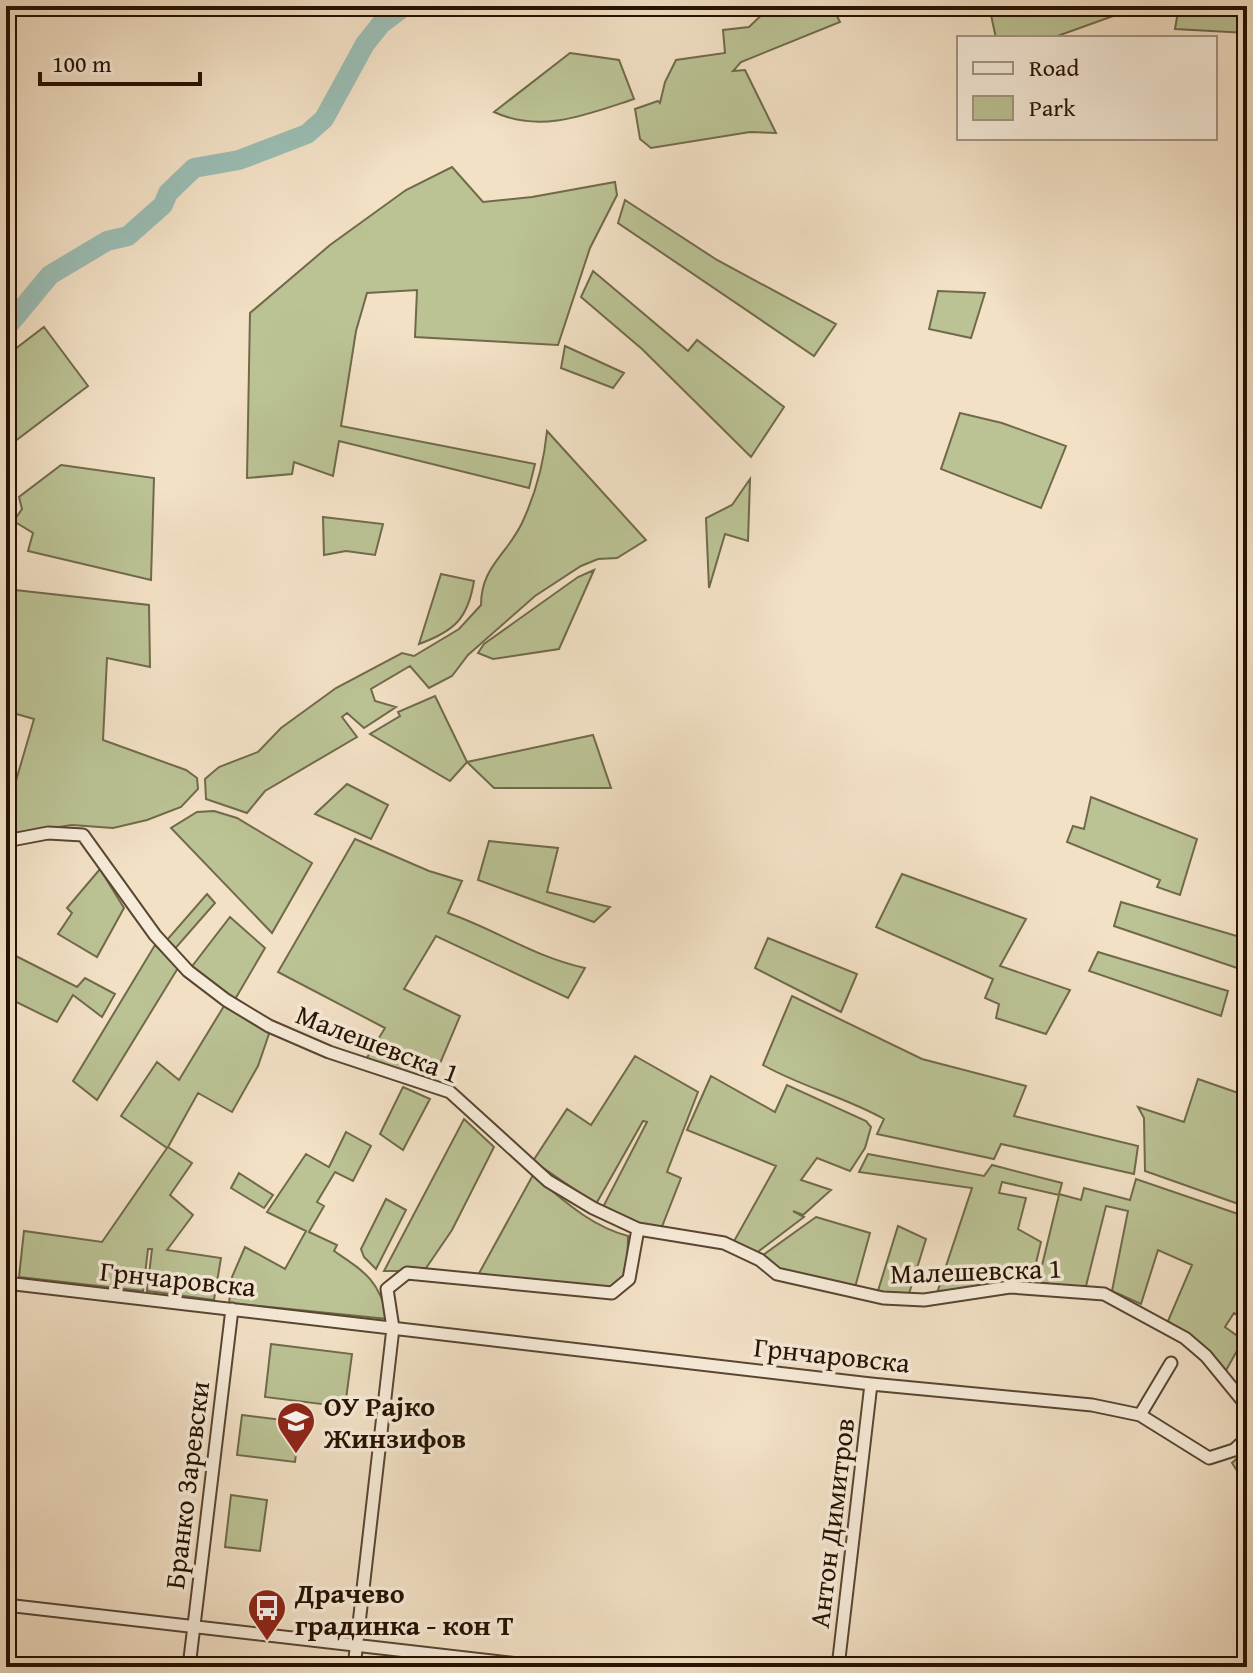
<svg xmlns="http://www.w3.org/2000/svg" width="1253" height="1673" font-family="'Gentium Book Plus',serif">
  <rect width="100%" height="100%" fill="#f3e1c6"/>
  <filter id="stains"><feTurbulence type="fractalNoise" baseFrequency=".0025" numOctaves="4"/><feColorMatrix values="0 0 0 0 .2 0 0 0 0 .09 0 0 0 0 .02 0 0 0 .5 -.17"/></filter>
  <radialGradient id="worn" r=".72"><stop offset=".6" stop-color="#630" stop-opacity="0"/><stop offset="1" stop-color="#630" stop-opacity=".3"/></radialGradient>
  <!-- green -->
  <path fill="#bbc395" stroke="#706a4a" stroke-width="2" d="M771,6H832L840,22L741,62L733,71L745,70L776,133L750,132L651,148L640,139L635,109L658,101L660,103L665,82L676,60L725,53L723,30L749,27Z
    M989,6H1141L1052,38H996Z
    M1179,6H1247V33L1175,29Z
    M570,53L619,60L634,99C588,114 541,134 494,112Z
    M452,167L483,202L532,197L615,182L617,195L590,248L558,345L415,337L417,290L367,293L356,331L341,426L535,464L529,488L339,441L333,476L294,462L292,474L247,478L250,313L330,245L406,190Z
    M625,200L717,260L836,324L814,356L618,223Z
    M593,271L688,351L697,340L784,407L751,457L642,349L581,297Z
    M938,291L985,293L971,338L929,329Z
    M44,327L88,386L6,448V356Z
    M565,346L624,373L613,388L561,368Z
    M960,413L1002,423L1066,446L1041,508L941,469Z
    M547,431L646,540L617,558L598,559L581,566L535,596L468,655L452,676L429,688L410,666L371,689L375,701L396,707L364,728L347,713L342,717L357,737L265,791L247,813L206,799L205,779L219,767L258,752L281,728L336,688L402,653L414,656L459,629L481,605C481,567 506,556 522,523C535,495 544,462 547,431Z
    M61,465L154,478L151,580L28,551L33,533L15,522L6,547V532L22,509L19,497Z
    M750,479L748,541L725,534L709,588L706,518L732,505Z
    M323,517L383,524L375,555L346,551L324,555Z
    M594,570L559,649L493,659L478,653L484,644L578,577Z
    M441,574L474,581C468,618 455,631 419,644Z
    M6,589L149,605L150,667L107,658L103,740L186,770L197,778L198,789L181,807L147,820L113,828L72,825L6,835V815L34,719L6,711Z
    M435,696L467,762L593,735L611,788H494L467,762L450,781L370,734L400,716L398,712Z
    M347,784L388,805L371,839L315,814Z
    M1091,797L1197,839L1180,895L1157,887L1160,880L1067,842L1073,826L1084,829Z
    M214,811L237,818L312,863L272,933L171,828L197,812Z
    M355,839L429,871L462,881L448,913C497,930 532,956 585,968L568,998L436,936L404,989L460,1016L433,1080L365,1061L385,1028L278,972Z
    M489,841L558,848L547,892L610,907L594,922L478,880Z
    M100,869L124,908L97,957L58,934L72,913L67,908Z
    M902,874L1026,919L1000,966L1070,990L1046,1034L996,1018L999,1004L985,998L993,979L876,927Z
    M207,894L215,903L173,951L166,941Z
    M1121,902L1247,939V949L1237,968L1114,926Z
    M230,917L265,948L234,1001L190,969Z
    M768,938L857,974L841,1012L755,968Z
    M155,945L178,968L97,1100L73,1081Z
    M6,951L77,987L85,978L115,994L102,1017L73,995L57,1022L6,997Z
    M1098,952L1228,991L1221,1016L1089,971Z
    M792,996L922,1059L1026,1086L1014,1116L1138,1146L1134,1174L1001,1144L994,1159L877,1134L884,1119C845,1097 802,1087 763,1065Z
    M224,1006L270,1031L258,1066L232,1112L198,1093L168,1147L192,1163L170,1195L193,1215L167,1250L221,1258L214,1300L147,1291L152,1249H148L143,1291L19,1277L24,1231L102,1242L167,1148L121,1116L157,1062L179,1080Z
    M635,1056L698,1092L667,1172L681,1178L661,1229L619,1219L602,1209L647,1122L643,1121L596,1204L533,1161L567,1109L591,1125Z
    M711,1076L775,1112L787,1085L866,1121L871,1127L865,1148L850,1171L817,1158L801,1180L831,1190L803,1215L793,1211L804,1217L755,1254L733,1243L776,1166L687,1130Z
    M1198,1079L1247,1096V1207L1145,1171L1144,1118L1138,1107L1184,1122Z
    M403,1087L430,1099L403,1150L380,1134Z
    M464,1119L494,1147L452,1230L424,1271H384Z
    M346,1132L371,1146L353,1181L335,1172L317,1202L324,1206L309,1232L337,1245L334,1251C365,1272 379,1280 388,1319L229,1303L232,1277L245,1247L285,1269L306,1231L267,1212L306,1154L329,1167Z
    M868,1154L984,1176L992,1165L1062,1183L1059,1194L1081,1200L1084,1188L1130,1200L1136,1179L1247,1217V1322L1234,1313L1225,1327L1243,1340L1224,1374L1168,1321L1192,1265L1158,1250L1141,1304L1112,1291L1128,1211L1106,1206L1085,1290L1038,1282L1059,1195L1002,1182L999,1193L1026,1198L1018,1229L1041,1242L1031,1284L936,1296L972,1188L859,1172Z
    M239,1173L273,1195L264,1208L231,1188Z
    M533,1175C562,1199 590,1226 628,1236L627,1275L620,1286L598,1289L477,1277Z
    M386,1199L406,1210L376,1269L364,1257L361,1249Z
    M816,1217L870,1233L854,1291L777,1270L759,1258Z
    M898,1226L926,1239L908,1297L877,1294Z
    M271,1344L352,1354L345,1407L265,1397Z
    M242,1415L300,1422L295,1462L237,1455Z
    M1247,1449V1486L1232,1463Z
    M231,1495L267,1500L260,1551L225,1547Z"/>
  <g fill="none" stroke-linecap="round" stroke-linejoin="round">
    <!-- river -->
    <path stroke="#9bbeb5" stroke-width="20" d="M6,328L50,275L107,241L128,236L163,205L168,193L194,168L239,160L307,134L324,119L365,44L381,24L405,6"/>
    <!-- minor casing -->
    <g stroke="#584532" stroke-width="15">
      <path id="minor" d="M6,841L48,833L83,835L155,935L188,971L226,1000L269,1026L329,1052L450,1092L548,1181L593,1208L638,1229L724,1243L760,1260L777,1274L883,1298L924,1300L1010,1287L1104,1294L1185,1338L1206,1356L1247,1406
        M6,1283L871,1384L1092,1405L1140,1415L1209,1458L1234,1450L1247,1438
        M1140,1415L1171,1363
        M6,1605L545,1667
        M189,1667L232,1309
        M354,1667L393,1328L387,1289L407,1273L612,1293L629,1279L638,1229
        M838,1667L871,1384"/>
    </g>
    <!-- minor -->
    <use href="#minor" stroke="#f7ecda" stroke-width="11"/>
  </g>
  <!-- icons -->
  <defs>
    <g id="school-pin" transform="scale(2)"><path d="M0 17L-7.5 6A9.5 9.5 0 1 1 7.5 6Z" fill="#8f2418" stroke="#f7ecda"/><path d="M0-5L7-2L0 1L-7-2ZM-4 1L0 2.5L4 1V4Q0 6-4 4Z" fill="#fff"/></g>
    <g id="bus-pin" transform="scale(2)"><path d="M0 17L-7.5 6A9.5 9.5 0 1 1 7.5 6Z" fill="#8f2418" stroke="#f7ecda"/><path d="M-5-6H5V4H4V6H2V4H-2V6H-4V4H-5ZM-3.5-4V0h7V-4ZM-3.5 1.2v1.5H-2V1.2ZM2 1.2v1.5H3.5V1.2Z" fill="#fff"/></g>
  </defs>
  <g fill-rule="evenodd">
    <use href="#school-pin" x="296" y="1421"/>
    <use href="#bus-pin" x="267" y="1608"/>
  </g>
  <g text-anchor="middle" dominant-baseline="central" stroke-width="7" stroke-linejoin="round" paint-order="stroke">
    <!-- street labels -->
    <g font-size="28" fill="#251100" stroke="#f7ecda">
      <text transform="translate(378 1043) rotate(21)">Малешевска 1</text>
      <text transform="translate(976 1270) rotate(-2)">Малешевска 1</text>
      <text transform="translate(178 1278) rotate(6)">Грнчаровска</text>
      <text transform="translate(832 1354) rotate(6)">Грнчаровска</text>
      <text transform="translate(186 1485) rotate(-83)">Бранко Заревски</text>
      <text transform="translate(831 1523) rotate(-83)">Антон Димитров</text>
    </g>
    <!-- poi labels -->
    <g font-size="28" font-weight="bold" fill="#251100" stroke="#f7ecda" text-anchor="start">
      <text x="324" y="1405">ОУ Рајко<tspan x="324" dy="32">Жинзифов</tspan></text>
      <text x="295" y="1592">Драчево<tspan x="295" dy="32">градинка - кон Т</tspan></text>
    </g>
  </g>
  <!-- margin -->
  <rect width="1253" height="1673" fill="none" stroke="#f3e1c6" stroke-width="32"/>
  <rect x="8" y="8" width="1237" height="1657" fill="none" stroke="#251100" stroke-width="4"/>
  <rect x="16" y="16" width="1221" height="1641" fill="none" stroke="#251100" stroke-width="2"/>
  <!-- legend -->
  <rect x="957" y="36" width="260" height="104" fill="#f7ecda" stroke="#a39483" stroke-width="2"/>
  <rect x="973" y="62" width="40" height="12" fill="#f7ecda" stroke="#a39483" stroke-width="2"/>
  <text x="1029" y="76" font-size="24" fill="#251100">Road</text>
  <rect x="973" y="96" width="40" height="24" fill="#bbc395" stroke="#a39483" stroke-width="2"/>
  <text x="1029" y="116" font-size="24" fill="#251100">Park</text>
  <!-- scale -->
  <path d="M40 72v12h160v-12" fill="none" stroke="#251100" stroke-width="4"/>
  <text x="52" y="72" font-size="24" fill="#251100" stroke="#f7ecda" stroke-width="6" paint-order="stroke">100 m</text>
  <rect width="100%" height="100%" filter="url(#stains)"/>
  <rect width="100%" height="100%" fill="url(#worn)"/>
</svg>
